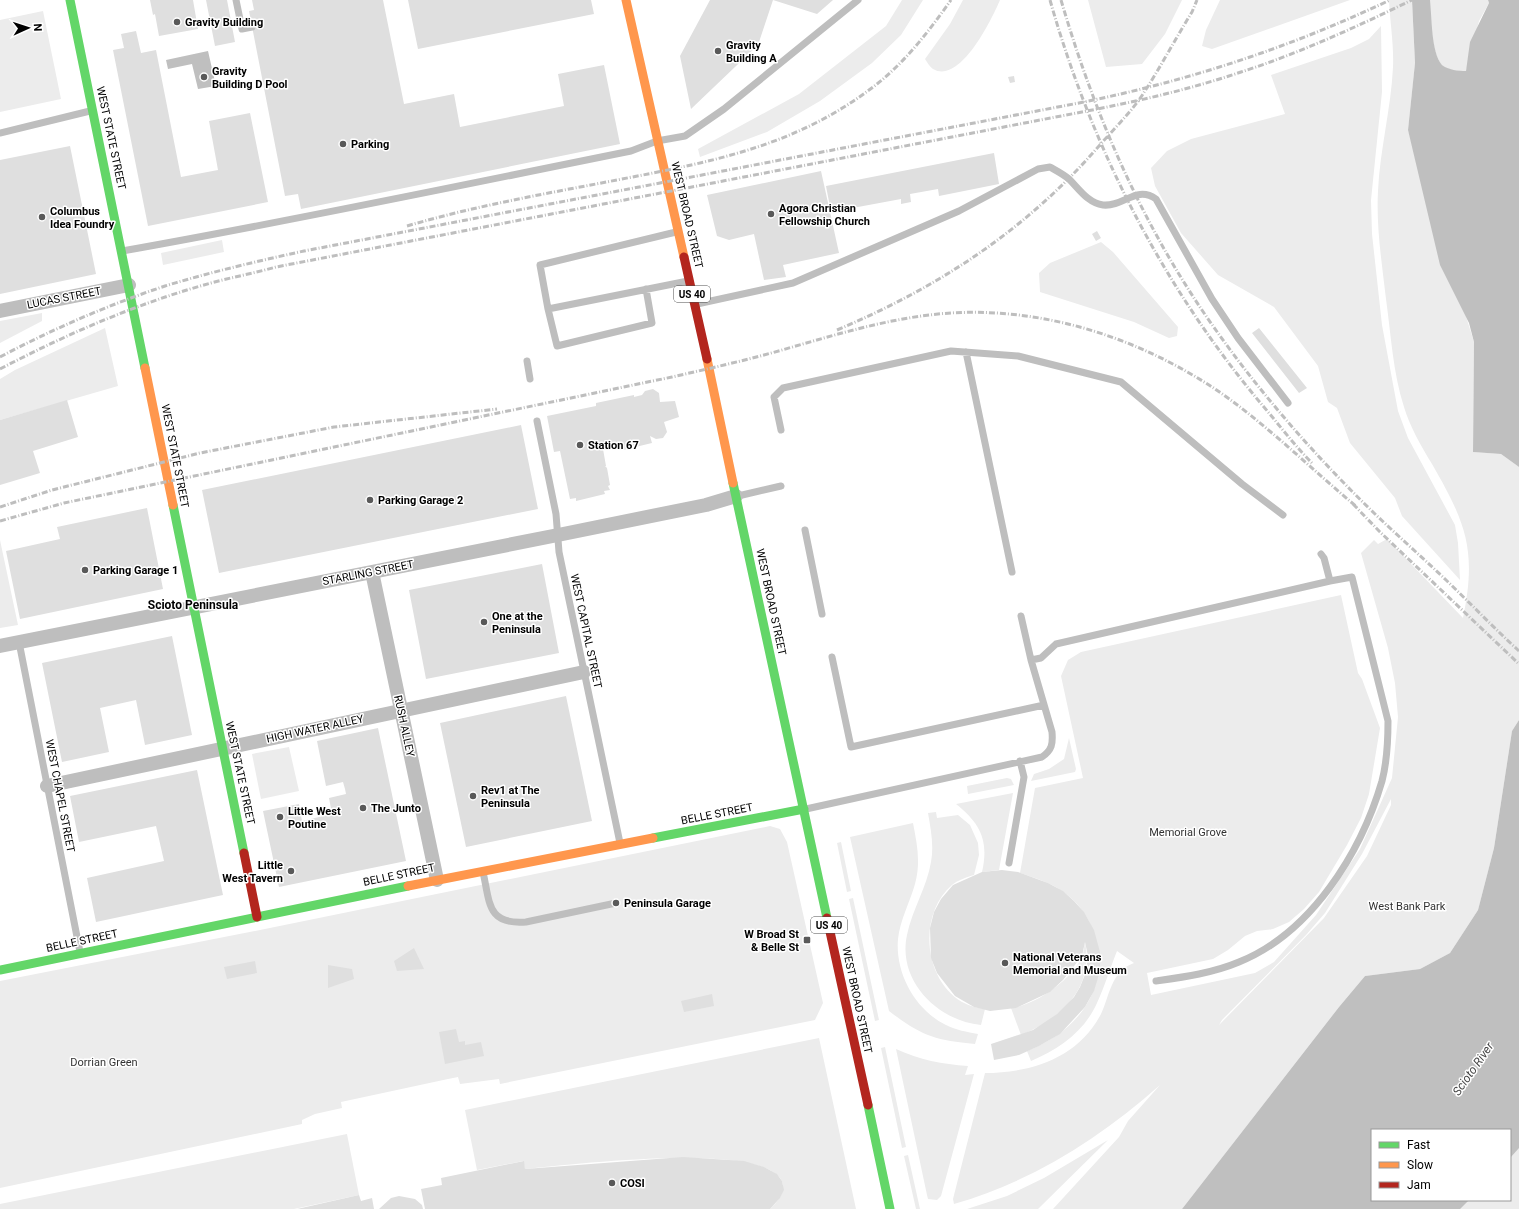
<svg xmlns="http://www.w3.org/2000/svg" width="1519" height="1209" font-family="Roboto,sans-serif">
  <rect width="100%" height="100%" fill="#fff"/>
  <!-- green -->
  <path fill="#ececec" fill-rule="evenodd" d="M902,0H923L901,35L872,63L820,101L767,132L700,157L698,149L799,94L886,26Z
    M963,0H1000C992,19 960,85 933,69C930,67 927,62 925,59L950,24Z
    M1088,0H1182L1165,34L1142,64L1106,67Z
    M1220,0H1350L1212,49L1202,46L1206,30Z
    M1389,0H1412L1415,63L1408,130L1474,342L1473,452L1501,454L1519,467V720L1512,731L1494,848L1478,910L1450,953L1420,969L1365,976L1339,1007L1182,1209H1053L1119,1137L1128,1121L1160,1085C1099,1139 1033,1181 954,1204L953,1199L985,1073C1031,1073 1078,1058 1101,1014C1110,995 1111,971 1134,963L1117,951C1110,968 1105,986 1097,1003C1084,1032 1059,1049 1031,1061L1027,1051C1050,1042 1071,1028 1085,1007C1110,970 1100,916 1062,891C1049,882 1035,878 1020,873L1035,788L1083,778L1061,676L1068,660L1081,652L1341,595L1358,673L1362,679L1380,728L1369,794L1361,818L1347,845L1319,892L1304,909L1289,922L1273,929L1257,931L1245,936L1228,950L1213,959L1147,973L1151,995L1255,973L1274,962L1316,915L1360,849L1392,778L1398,717L1395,683L1388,648L1361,553L1374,540L1378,544L1387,539L1463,618C1477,550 1466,523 1432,464C1421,446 1410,427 1404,407C1393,373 1391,335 1386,299C1382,264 1376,227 1378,191C1380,149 1391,109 1393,67C1394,45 1390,22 1389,0ZM1391,799V805L1367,856L1324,918L1219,1025L1222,1020L1306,935L1325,913L1362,854Z
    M1430,0H1488L1489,3L1479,21L1466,71C1459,71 1448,71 1442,65C1431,53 1431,16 1430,0Z
    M43,11L61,99L0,112V20Z
    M1381,26L1382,92L1371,200L1372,234L1382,325L1398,411L1408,438L1455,525L1458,543L1460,580L1402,516L1395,498L1350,443L1337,408L1328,402L1318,366L1274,307L1218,275L1181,233L1155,186L1151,168L1167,151L1191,139L1285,114L1271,75L1351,48L1369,39Z
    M222,240L224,252L163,265L161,253Z
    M1101,242L1113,252L1178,327L1177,336L1169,338L1134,322L1040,292L1039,273L1050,263Z
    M42,313V321L0,343V321Z
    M105,328L118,386L0,420V379L15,370Z
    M0,540L18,625L0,628Z
    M1069,738L1076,769L1075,772L1031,781L1034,774L1049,769L1064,759Z
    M289,747L299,791L261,799L252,754Z
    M1007,778L1011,779L1014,785L968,794L967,786Z
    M1013,793L999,870L982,872C989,841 981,824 956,804Z
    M936,812L937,818L958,815L970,825L978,843L979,855L974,875C967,877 958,880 952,885C918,914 923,979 962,1002C970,1006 977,1008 985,1009L981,1025C938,1021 897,981 907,935C912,910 927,887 931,862C934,846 931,830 928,813Z
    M913,823C917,844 921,862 915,884C910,902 900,920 898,939C895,973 915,1010 946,1025C956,1030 967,1032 978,1034L975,1044C934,1040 922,1036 889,1011L850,837Z
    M770,826L780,829L787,842L823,1003L815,1020L500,1084L499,1079L460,1084L458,1077L448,1079L341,1102L342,1108L315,1114L302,1120V1124L0,1188V981L260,930Z
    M841,842L851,891L847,892L837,843Z
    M853,898L879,1020L875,1021L849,899Z
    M1085,942C1094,988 1062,1018 1021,1035L1011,1008C1036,1005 1071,980 1082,957C1084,952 1084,946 1085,942Z
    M819,1038L856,1209H770C779,1201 788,1189 780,1178C752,1142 571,1165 525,1169L523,1161L477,1170L465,1110Z
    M885,1047L906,1147L902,1148L881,1048Z
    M896,1049C920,1060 942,1064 968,1066L965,1075L974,1074L941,1196L937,1200L928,1199L927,1195Z
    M347,1134L359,1195L294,1209H0V1204Z
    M1108,1140L1038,1209H967L1007,1196L1044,1178Z
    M1519,1146V1209H1459L1468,1200H1510V1155Z
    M908,1155L920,1209H916L904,1156Z"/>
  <!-- water -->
  <path fill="#bfbfbf" d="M1412,0H1430C1432,17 1431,52 1442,65C1448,70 1459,71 1466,71L1470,42L1489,3L1488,0H1519V467L1501,454L1473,452L1474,342L1469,323L1440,265L1408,130L1415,63Z
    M208,51L216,86L198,89L192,64L168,69L166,60Z
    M1519,720V1148L1510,1158V1130H1372V1200H1469L1460,1209H1182L1339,1007L1365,976L1420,969L1450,953L1478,910L1494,848L1512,731Z"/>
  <!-- building -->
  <path fill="#dfdfdf" d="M150,0H193L198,29L159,36L155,14L153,15Z
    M206,0H227L235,42L215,46Z
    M252,0H383L404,104L454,94L460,127L564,106L558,74L604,65L620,144L301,209L298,194L285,196L249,11L254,10Z
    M408,0H591L594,14L418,49Z
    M710,0H833L817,14L773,0L758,45L691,109L680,56Z
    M136,31L141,53L156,50L181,177L218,170L209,121L250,113L268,202L148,226L113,50L124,48L121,34Z
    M1014,76L1015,82L1010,83L1008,77Z
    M70,146L96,274L0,294V160Z
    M994,153L999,184L939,196L938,189L910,194L911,202L901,204V199L831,212L826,186Z
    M821,171L839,253L783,265L786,277L764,280L754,234L729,240L717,236L707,195Z
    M1097,231L1101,238L1096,241L1092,234Z
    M1259,328L1307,388L1299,393L1252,333Z
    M653,389L659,393L660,402L675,401L679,417L664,422L667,432L663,438L656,439L650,436L652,443L623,450L622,442L600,447L601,449H603L606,466H605L607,468L610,485L608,486L610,490L604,491L605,494L576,501V498L570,499L560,451L554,452L547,416L596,406V403L634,395V397L642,395L645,391Z
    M67,400L78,437L33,451L40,473L0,485V420Z
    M521,425L538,509L219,573L202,490Z
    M147,508L163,589L20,619L6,551L60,539L57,527Z
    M542,564L559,653L426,679L409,590Z
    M172,636L192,735L145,745L136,700L100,708L109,752L62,762L42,663Z
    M566,696L592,821L466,847L440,723Z
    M378,728L406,861L279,887L263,811L299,804L302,821L332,814L329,798L346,794L345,789L343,782L326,786L317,741Z
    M197,770L223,895L96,922L87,878L164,861L156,826L79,842L70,796Z
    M1002,870L1018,872L1048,883L1063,891L1074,901L1084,912L1094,930L1100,952V971L1094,991L1085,1007L1060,1034L1039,1046L1019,1055L994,1060L991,1044L1033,1030L1057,1014L1074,997L1080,987L1086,972L1088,956L1085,942L1082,956L1063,980L1050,992L1016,1008L990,1011L974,1007L955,996L937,973L931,958L930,928L934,912L941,899L953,885L982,872Z
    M414,948L424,969L397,971L394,961Z
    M255,961L257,973L227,979L224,967Z
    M328,965L352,969L354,979L328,988Z
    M712,994L714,1006L684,1012L681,1001Z
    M456,1029L459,1042L465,1041V1045L481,1042L484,1056L445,1064L439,1032Z
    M683,1157L744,1161L764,1167L777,1174L782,1181L784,1190L780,1198L770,1209H425L421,1189L442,1185L441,1178L524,1161L525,1169Z
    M359,1195L361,1201L372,1198L374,1209H297Z
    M399,1196L415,1199L422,1205L423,1209H379L391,1198Z"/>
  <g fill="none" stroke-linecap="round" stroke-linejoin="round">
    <!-- lane -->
    <path stroke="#bebebe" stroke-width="7" d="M236,0L242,29L252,27
      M0,133L90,111
      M676,232L540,265L548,309L688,281
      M122,251C292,221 462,185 631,151L657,141L685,136L724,109L858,0
      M697,304L793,283L959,211L1038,169L1050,167C1057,171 1063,174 1069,179C1079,189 1088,203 1103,205C1124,207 1136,185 1156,199L1212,299L1238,338L1288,403
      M548,309L557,346L652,323L646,289
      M966,352L1012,572
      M527,361L530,379
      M537,421L556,514L559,552L620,843
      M781,430L774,397L783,388L951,351L1018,356L1121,382L1242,484L1283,515
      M738,496L781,486
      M805,530L822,614
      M1021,616L1031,660
      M19,642L80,952
      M832,657L851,747L1044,705
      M806,809L1042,757C1052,750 1053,744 1052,732L1031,660L1041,658L1056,644L1330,581L1324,558L1321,554
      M1009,863L1024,777L1020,761
      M483,872C490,903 487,925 526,922L616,903
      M1156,981C1184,977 1213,973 1239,962C1311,933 1361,853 1382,781C1387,762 1388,740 1388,721L1352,577L1330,581"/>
    <!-- street -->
    <path stroke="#bebebe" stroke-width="14" d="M0,311L129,285
      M372,572L437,880
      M0,646L558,535L706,505L736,496
      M47,786L584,672"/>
    <!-- fast -->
    <path stroke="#63d668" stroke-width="9" d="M70,0L145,368
      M733,483L827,918
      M173,505L244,853
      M653,838L804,809
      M0,970L408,886
      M868,1105L890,1209"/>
    <!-- slow -->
    <path stroke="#ff974d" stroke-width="9" d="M626,0L684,257
      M707,359L733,483
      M145,368L173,505
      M408,886L653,838"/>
    <!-- jam -->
    <path stroke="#b3261e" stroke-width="9" d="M684,257L707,359
      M244,853L257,917
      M827,918L868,1105"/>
    <!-- rail -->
    <path stroke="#bebebe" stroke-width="3" stroke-dasharray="6 2 1 2" stroke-linecap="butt" d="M1050,0C1093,152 1166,293 1269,413C1283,430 1297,448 1312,463
      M1061,0C1095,116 1143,227 1213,326C1260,393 1316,457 1375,514C1398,536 1423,558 1446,580C1471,604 1494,628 1519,651
      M407,226C478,205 550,193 622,179C716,161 799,145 877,84C906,61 929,31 951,0
      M837,330C939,287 1026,230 1099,146C1112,131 1127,116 1139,100C1158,72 1174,41 1192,12L1197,0
      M0,357C53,329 108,305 165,286C211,272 258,261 304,251L1084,102C1191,80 1291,47 1390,0
      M0,369C67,334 138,303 211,283C233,277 255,273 276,267L1087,111C1139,101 1191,89 1241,72C1300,53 1356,27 1412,0
      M1353,504L1380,532L1519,664
      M0,507L52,490L200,453L334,427L497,409
      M0,521L64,503L672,377C703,370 734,363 764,355C819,340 872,322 929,315C1027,303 1126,332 1209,385C1260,418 1310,468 1357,507"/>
  </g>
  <!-- markers -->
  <g fill="#595959" stroke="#fff" stroke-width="1.5">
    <circle cx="177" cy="22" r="4"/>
    <circle cx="718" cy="51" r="4"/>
    <circle cx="204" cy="77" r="4"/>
    <circle cx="343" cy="144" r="4"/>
    <circle cx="771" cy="214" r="4"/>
    <circle cx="42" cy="217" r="4"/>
    <circle cx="580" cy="445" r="4"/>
    <circle cx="370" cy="500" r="4"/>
    <circle cx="85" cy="570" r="4"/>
    <circle cx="484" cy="622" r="4"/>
    <circle cx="473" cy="796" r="4"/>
    <circle cx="363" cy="808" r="4"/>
    <circle cx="280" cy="817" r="4"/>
    <circle cx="291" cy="871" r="4"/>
    <circle cx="616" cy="903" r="4"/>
    <rect x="803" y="936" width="8" height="8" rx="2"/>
    <circle cx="1005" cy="963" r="4"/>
    <circle cx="612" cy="1183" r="4"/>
  </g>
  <g text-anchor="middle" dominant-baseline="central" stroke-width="3" stroke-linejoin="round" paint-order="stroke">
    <!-- shield labels -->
    <g fill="#fff" stroke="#4c4c4c" stroke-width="1">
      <rect x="674" y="286" width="36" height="16" rx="3"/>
      <rect x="811" y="917" width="36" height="16" rx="3"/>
    </g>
    <g font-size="10" font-weight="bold" fill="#000">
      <text x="692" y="294">US 40</text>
      <text x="829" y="925">US 40</text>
    </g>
    <!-- poi labels -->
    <g font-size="11" font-weight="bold" fill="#000" stroke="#fff" text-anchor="start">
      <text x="185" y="22">Gravity Building</text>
      <text x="726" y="45">Gravity<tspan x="726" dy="13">Building A</tspan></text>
      <text x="212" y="71">Gravity<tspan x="212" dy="13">Building D Pool</tspan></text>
      <text x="351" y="144">Parking</text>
      <text x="779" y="208">Agora Christian<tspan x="779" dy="13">Fellowship Church</tspan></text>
      <text x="50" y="211">Columbus<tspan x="50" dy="13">Idea Foundry</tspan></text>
      <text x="588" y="445">Station 67</text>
      <text x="378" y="500">Parking Garage 2</text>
      <text x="93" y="570">Parking Garage 1</text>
      <text x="492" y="616">One at the<tspan x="492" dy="13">Peninsula</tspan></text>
      <text x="481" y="790">Rev1 at The<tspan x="481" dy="13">Peninsula</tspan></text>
      <text x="371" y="808">The Junto</text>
      <text x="288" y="811">Little West<tspan x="288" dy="13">Poutine</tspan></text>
      <text x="283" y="865" text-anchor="end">Little<tspan x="283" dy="13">West Tavern</tspan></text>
      <text x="624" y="903">Peninsula Garage</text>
      <text x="799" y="934" text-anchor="end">W Broad St<tspan x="799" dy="13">&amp; Belle St</tspan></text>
      <text x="1013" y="957">National Veterans<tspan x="1013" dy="13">Memorial and Museum</tspan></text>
      <text x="620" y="1183">COSI</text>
    </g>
    <!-- street labels -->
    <g font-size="11" fill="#000" stroke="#fff">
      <text transform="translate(111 138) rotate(78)">WEST STATE STREET</text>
      <text transform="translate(687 215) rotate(77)">WEST BROAD STREET</text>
      <text transform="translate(64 298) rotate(-11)">LUCAS STREET</text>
      <text transform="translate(175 456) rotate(79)">WEST STATE STREET</text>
      <text transform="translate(368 573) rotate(-11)">STARLING STREET</text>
      <text transform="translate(771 602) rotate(78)">WEST BROAD STREET</text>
      <text transform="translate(586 631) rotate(78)">WEST CAPITAL STREET</text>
      <text transform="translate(404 726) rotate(78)">RUSH ALLEY</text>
      <text transform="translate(315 729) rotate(-12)">HIGH WATER ALLEY</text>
      <text transform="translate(240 773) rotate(78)">WEST STATE STREET</text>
      <text transform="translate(60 796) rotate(79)">WEST CHAPEL STREET</text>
      <text transform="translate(717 814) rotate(-11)">BELLE STREET</text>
      <text transform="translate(399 875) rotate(-12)">BELLE STREET</text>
      <text transform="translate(82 941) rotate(-12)">BELLE STREET</text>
      <text transform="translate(857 1000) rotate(78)">WEST BROAD STREET</text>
    </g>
    <!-- park labels -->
    <g font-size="11" fill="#333" stroke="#fff">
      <text x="1188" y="832">Memorial Grove</text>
      <text x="1407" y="906">West Bank Park</text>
      <text x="104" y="1062">Dorrian Green</text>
    </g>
    <!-- neighbourhood labels -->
    <g font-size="12" font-weight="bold" fill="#000" stroke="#fff">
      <text x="193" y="605">Scioto Peninsula</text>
    </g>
    <!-- water labels -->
    <g font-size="12" font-style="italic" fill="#444" stroke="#fff">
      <text transform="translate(1473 1069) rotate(-55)">Scioto River</text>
    </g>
  </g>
  <!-- legend -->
  <rect x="1371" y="1129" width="140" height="72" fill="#ffffff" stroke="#999999"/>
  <rect x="1379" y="1142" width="20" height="6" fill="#63d668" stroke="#999999"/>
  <text x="1407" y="1149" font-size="12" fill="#000000">Fast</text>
  <rect x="1379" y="1162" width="20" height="6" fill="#ff974d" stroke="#999999"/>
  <text x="1407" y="1169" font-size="12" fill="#000000">Slow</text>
  <rect x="1379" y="1182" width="20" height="6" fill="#b3261e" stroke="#999999"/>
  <text x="1407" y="1189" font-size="12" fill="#000000">Jam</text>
  <!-- north arrow -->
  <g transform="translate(28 28) rotate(87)" stroke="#ffffff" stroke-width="3" paint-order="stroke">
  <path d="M0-3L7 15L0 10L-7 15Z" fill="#000000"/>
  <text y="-6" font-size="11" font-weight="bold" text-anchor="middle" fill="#000000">N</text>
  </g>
</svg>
